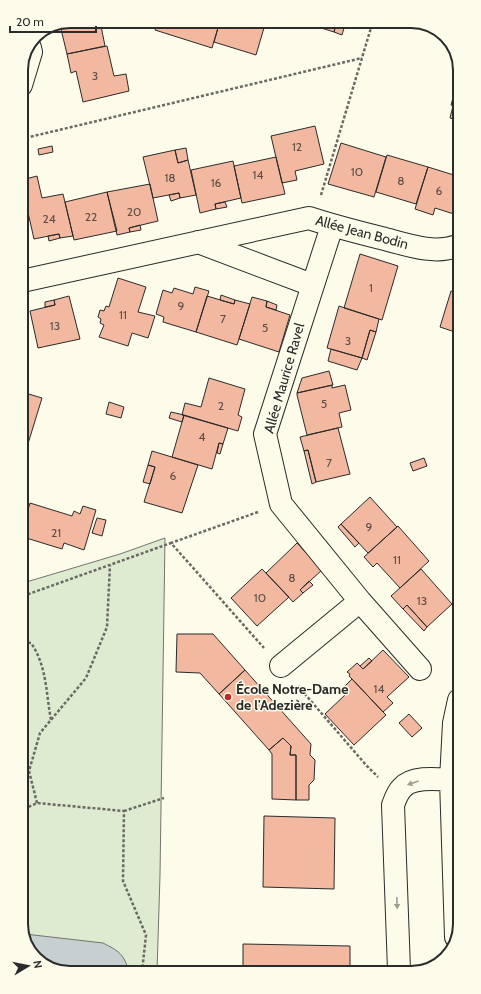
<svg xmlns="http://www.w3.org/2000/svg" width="481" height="994" font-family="Cabin,sans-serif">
  <rect width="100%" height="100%" fill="#fdfbea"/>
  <!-- green -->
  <path fill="#deebd1" stroke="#74746e" d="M165,538L160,875L157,972L67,973L41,963L25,942L23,583L120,554Z"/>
  <!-- water -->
  <path fill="#c7d0d0" stroke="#74746e" d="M25,934L103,943C119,951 124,954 129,972L67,973L41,963L25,942Z"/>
  <!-- building -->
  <path fill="#f2b8a0" stroke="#2b2b2b" d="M70,21H100L105,46L67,54L60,25Z
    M158,21H220L212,48L155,30Z
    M220,21H266L256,55L214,42Z
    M299,21H337L334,32Z
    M337,21H346L342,35L334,32Z
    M107,46L114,76L126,74L129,91L83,102L76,71L71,73L67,54Z
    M456,87L457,120L450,118L453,106L451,105Z
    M315,126L324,164L295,171L297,180L282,183L271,136Z
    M341,143L386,157L374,197L328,184Z
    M52,146L53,152L39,155L38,149Z
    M186,148L188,160L178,163L175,150Z
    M175,150L178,163L188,160L196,195L180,198L179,193L153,198L143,157Z
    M387,155L428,167L416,204L376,192Z
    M276,157L285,194L242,203L234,166Z
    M233,161L241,198L215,204L216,209L200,213L191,170Z
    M428,167L457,176V215L435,208L433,215L415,209Z
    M37,176L42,198L63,194L73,236L60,238L59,234L34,239L22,186V180Z
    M150,184L158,221L129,228L130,232L117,235L107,192Z
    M107,192L117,231L74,240L65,202Z
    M179,193L180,198L171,201L169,195Z
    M225,202L227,207L216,209L215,204Z
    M140,225L141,230L130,232L129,228Z
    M59,234L60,238L49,241L48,236Z
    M360,254L398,266L382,320L344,308Z
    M118,278L146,287L138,312L155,316L148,338L132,333L128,346L99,337L104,325L100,323L101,319L98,317L100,310L104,311L106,306L109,307Z
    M195,287L209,291L196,332L163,322L164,317L156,314L163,290L172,293L174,288L193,294Z
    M451,291L457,293L458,333L440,327Z
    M221,295L235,300L234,304L220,300Z
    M69,296L80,339L38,348L30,311L55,305L54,300Z
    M207,296L234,304L235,300L250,304L237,345L196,332Z
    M252,297L267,301L266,307L290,315L279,352L239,339Z
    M54,300L55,305L45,307V302Z
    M267,301L277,305L276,310L266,307Z
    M339,306L379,319L376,332L370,330L362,358L327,348Z
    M370,330L376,332L367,360L362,358Z
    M331,349L362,358L357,370L328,361Z
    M329,371L333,385L297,393L302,378Z
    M209,378L245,389L238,415L242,417L238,431L182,415L185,403L201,407Z
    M332,385V388L345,385L351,410L339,413L342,427L307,435L297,395V393Z
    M22,392L42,398L27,447L23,446Z
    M109,402L124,407L121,418L106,414Z
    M171,412L184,415L182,422L169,418Z
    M184,415L228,428L223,444L219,443L212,469L172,457Z
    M338,428L350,474L316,482L308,450L304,451L300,437Z
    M219,443L223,444L220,454L217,453Z
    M308,450L316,482L312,484L304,451Z
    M152,451L198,465L182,513L144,502L155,467L148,465Z
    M424,458L427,466L413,471L410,463Z
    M148,465L155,467L150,484L143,482Z
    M370,497L397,527L368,553L341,524Z
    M30,503L72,516L74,511L80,514L83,506L96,510L84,550L64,543L62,549L23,537V526Z
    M97,518L106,520L102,536L92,533Z
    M341,524L359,543L355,547L338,527Z
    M398,526L429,561L400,588L377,563L373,567L364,557Z
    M297,543L322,570L300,590L303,593L293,602L266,573Z
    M262,569L289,597L257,626L231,598Z
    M421,569L452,604L427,627L407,605L403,609L391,596Z
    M309,581L313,585L303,593L300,590Z
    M407,605L427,627L424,631L403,609Z
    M177,634H213L245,670L219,694L200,673L176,672Z
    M383,650L409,677L387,697L393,703L383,712L352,679L349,676L350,674L347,672L357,663L363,669Z
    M369,658L372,661L363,669L360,666Z
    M245,670L311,744L310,755L315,760L314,780L309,785V800H296V755H290L291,746L283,738L269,750L219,694Z
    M352,679L386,715L354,745L325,714L346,694L342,689Z
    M409,714L422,728L412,737L399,723Z
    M283,738L291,746L290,755H296V800L272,799V754L269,750Z
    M264,816L335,818L334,889L263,887Z
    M243,944L350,946V970L243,971Z"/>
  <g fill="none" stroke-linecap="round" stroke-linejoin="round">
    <!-- minor casing -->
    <g stroke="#2b2b2b" stroke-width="24">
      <path id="minor" d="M21,85L31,52L30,48
        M332,226L265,434L281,504L360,601L420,669
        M198,242L312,285
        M22,281L309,218C333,226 357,232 381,238C405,244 433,255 457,246
        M281,666L360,601
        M456,937L451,780L454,723L459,700
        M399,970L393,805C395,800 397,793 402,788C412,776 437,779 451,780"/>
    </g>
    <!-- path -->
    <path stroke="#6a6964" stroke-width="2.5" stroke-dasharray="3 2" stroke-linecap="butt" d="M21,139L362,58
      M321,195L373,21
      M258,512L171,543L264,648
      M23,596L171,543
      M23,642L31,643C47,666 46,694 51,720
      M298,686L366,765L378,777
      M37,803L29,771L40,733L86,678L107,627L110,565
      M24,809L37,803L124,811L123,881L146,935L142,972
      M124,811L164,798"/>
    <!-- minor -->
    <use href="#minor" stroke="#fdfbea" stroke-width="22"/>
  </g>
  <!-- one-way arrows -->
  <defs><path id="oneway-solid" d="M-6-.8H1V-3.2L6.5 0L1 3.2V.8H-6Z"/></defs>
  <g fill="#9e9d94">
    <use href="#oneway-solid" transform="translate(413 783) rotate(161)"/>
    <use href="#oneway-solid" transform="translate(397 903) rotate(88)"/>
  </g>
  <!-- markers -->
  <circle fill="#c62828" stroke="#fdfbea" stroke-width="1.5" cx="228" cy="697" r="4"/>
  <g text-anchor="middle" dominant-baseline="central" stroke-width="3" stroke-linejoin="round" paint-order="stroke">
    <!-- number labels -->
    <g font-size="12" fill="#5d4e48">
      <text x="95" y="75">3</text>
      <text x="297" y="146">12</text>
      <text x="357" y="171">10</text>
      <text x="258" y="174">14</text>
      <text x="170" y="177">18</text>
      <text x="401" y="180">8</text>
      <text x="216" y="182">16</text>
      <text x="439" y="190">6</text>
      <text x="134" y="211">20</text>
      <text x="91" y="216">22</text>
      <text x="49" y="218">24</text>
      <text x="371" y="287">1</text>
      <text x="181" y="305">9</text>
      <text x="123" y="314">11</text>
      <text x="223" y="318">7</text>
      <text x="55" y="325">13</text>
      <text x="265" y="327">5</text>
      <text x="348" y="340">3</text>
      <text x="324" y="403">5</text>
      <text x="221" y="405">2</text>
      <text x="202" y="436">4</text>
      <text x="329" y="462">7</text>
      <text x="173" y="475">6</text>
      <text x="369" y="526">9</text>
      <text x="56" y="532">21</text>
      <text x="397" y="559">11</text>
      <text x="292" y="577">8</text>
      <text x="260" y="597">10</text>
      <text x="422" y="600">13</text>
      <text x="379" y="688">14</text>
    </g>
    <!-- street labels -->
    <g font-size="14" fill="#2b2b2b" stroke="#fdfbea">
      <text transform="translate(362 232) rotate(15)">Allée Jean Bodin</text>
      <text transform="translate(284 378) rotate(-74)">Allée Maurice Ravel</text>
    </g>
    <!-- poi labels -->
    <g font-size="14" font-weight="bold" fill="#2b2b2b" stroke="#fdfbea" text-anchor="start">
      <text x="236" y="689">École Notre-Dame<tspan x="236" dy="16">de l'Adezière</tspan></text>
    </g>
  </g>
  <!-- crop -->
  <path d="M0 0H481V994H0ZM70 28H411A42 42 0 0 1 453 70V924A42 42 0 0 1 411 966H70A42 42 0 0 1 28 924V70A42 42 0 0 1 70 28Z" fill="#fdfbea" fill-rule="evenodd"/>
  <path fill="none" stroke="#2b2b2b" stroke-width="2" d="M70 28H411A42 42 0 0 1 453 70V924A42 42 0 0 1 411 966H70A42 42 0 0 1 28 924V70A42 42 0 0 1 70 28Z"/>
  <!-- north arrow -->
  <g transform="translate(28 966) rotate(80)" stroke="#fdfbea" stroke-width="3" paint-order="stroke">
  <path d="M0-3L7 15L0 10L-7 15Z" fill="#2b2b2b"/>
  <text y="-6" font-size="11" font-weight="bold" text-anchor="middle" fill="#2b2b2b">N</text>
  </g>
  <!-- scale -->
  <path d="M10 26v6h86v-6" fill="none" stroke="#2b2b2b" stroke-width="2"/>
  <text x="16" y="26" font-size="12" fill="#2b2b2b" stroke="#fdfbea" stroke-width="3" paint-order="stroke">20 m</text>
</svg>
